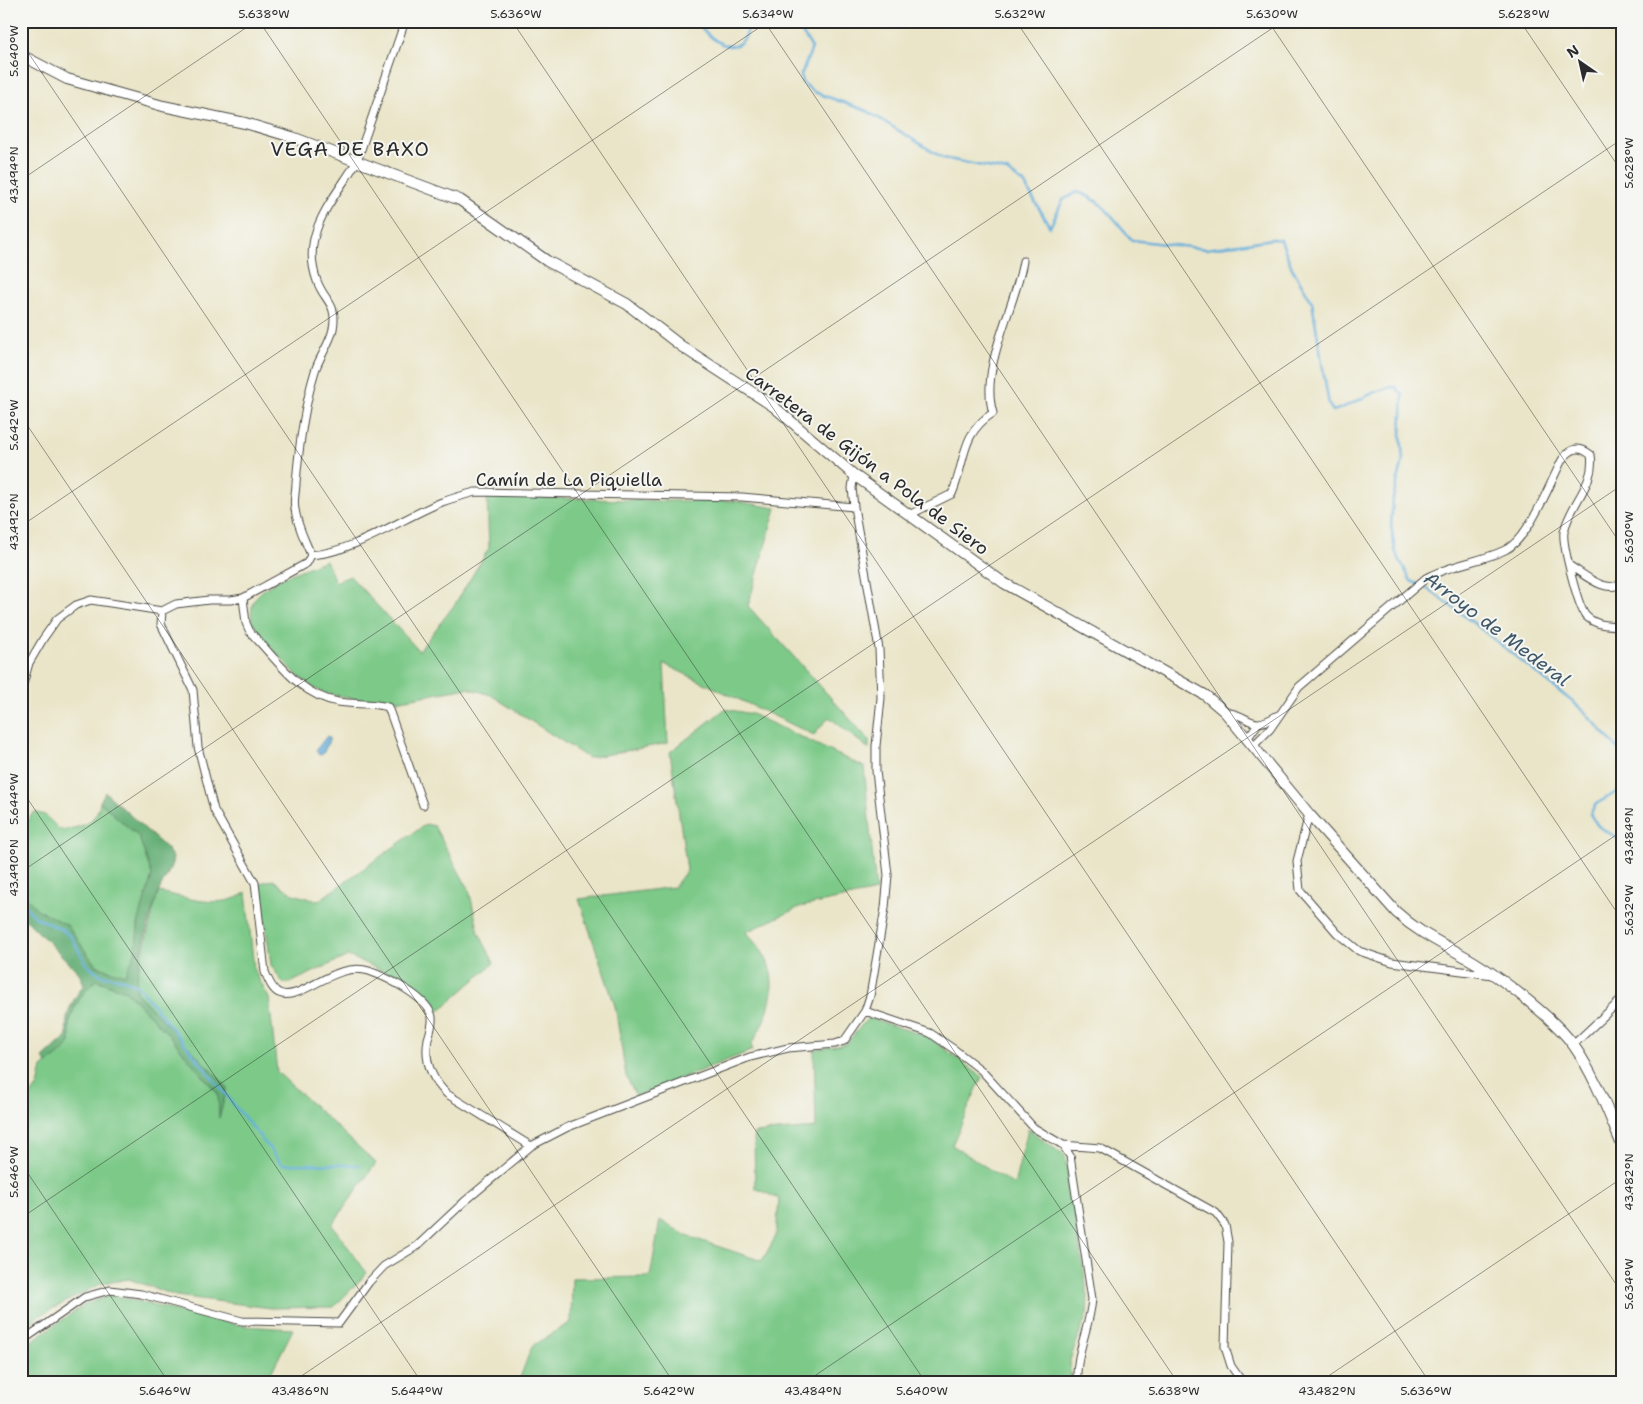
<svg xmlns="http://www.w3.org/2000/svg" width="1643" height="1404" font-family="'Shantell Sans',sans-serif">
  <rect width="100%" height="100%" fill="#f6f6f2"/>
  <filter id="ink" filterUnits="userSpaceOnUse"><feTurbulence type="fractalNoise" baseFrequency=".02" numOctaves="2"/><feDisplacementMap in="SourceGraphic" scale="10" xChannelSelector="R" yChannelSelector="G"/><feConvolveMatrix kernelMatrix="1 2 1 2 8 2 1 2 1" color-interpolation-filters="sRGB"/></filter>
  <filter id="wash" filterUnits="userSpaceOnUse"><feTurbulence type="fractalNoise" baseFrequency=".0096" numOctaves="4" result="noise"/><feDisplacementMap in="SourceGraphic" scale="20" xChannelSelector="R" yChannelSelector="G"/><feGaussianBlur stdDeviation="1.12" result="paint"/><feColorMatrix in="noise" values="0 0 0 0 0 0 0 0 0 0 0 0 0 0 0 0 0 1.4 0 .05"/><feComposite in="paint" operator="in"/></filter>
  <g filter="url(#wash)">
    <rect width="100%" height="100%" fill="#eae5c8"/>
    <!-- green -->
    <path fill="#7bc988" stroke="#537a5a" d="M487,496L658,501H735L776,508L748,606L869,740V749L829,717L814,735L664,664L668,743L588,758L491,695L468,688L390,702L349,698L325,693L313,688L298,676L252,627C251,617 250,604 257,596C271,580 306,568 326,560L335,582L350,576L419,651L455,604L489,548Z
      M725,709L752,714L864,767L876,891L800,907L746,932C751,939 759,946 763,953C782,984 768,1017 751,1045L753,1050L636,1096L626,1076L615,1006L579,899L674,887L687,870L670,752Z
      M100,802L139,837L152,875L138,924L137,953L125,975L110,973L94,963L76,942L35,911L21,892V828L34,812L45,815L60,830C79,828 97,824 100,802Z
      M426,824L434,826L469,890L479,933L494,963L438,1012L411,983L348,956L292,982L283,983L271,965L260,883L273,880L293,894L318,901Z
      M158,892C185,897 223,911 246,892L254,970L269,998L277,1072L376,1163L332,1225L367,1273L334,1307L271,1308L176,1296L129,1279L100,1284L37,1317L21,1334V1134L26,1126L21,1108L38,1086L42,1068L63,1051L70,1042L69,1024L75,1006L87,987L96,980L126,991L168,1034L218,1094L220,1115L227,1087L136,992L137,975Z
      M868,1018L929,1037L982,1077L952,1145L1014,1185L1028,1129L1065,1156L1088,1297L1087,1314L1070,1360L1071,1383H518L532,1346L571,1322L572,1278L650,1277L660,1220L687,1236L762,1261L776,1236L779,1199L755,1188L754,1133L816,1128L814,1050L846,1044Z
      M112,1295L205,1318L245,1326L293,1329L266,1383H21V1358L30,1342L86,1304Z"/>
    <!-- forest -->
    <path fill="#64ad74" stroke="#486c50" d="M105,792L167,849L173,858C171,872 162,881 158,894C148,921 137,964 136,992L227,1087L219,1118L218,1094L168,1034L126,991L97,980C83,990 71,1010 69,1026C69,1031 71,1038 70,1042C67,1051 54,1058 47,1064L43,1058L67,1036C64,1014 72,1002 84,984L79,973L21,915V891L37,909L67,925L96,966L125,975L135,953L139,920L152,875L139,837L100,802Z"/>
    <!-- water -->
    <path fill="#62addb" stroke="#466c83" d="M327,736L330,738L323,754L319,755L316,750Z"/>
    <g fill="none" stroke-linecap="round" stroke-linejoin="round">
      <!-- stream -->
      <path stroke="#62addb" stroke-width="2.5" d="M696,21C705,33 728,57 743,40C748,35 747,27 752,21
        M784,21C798,24 805,37 812,48L801,75L802,82L814,92L867,111L943,158L1007,171L1024,183L1050,227L1063,200L1077,192C1103,199 1115,221 1132,240L1206,249L1273,239L1281,240L1292,268L1312,302L1329,405L1333,411C1354,405 1373,389 1395,387L1403,395L1401,433L1403,461L1393,498L1391,525L1395,551L1411,581L1428,589L1471,621L1584,711L1622,753
        M1622,789L1596,804L1590,814L1598,826L1622,841
        M21,901L35,917L63,930L72,938L86,964L101,975L123,979L138,986L282,1164L360,1165"/>
    </g>
  </g>
  <g filter="url(#ink)">
    <g fill="none" stroke-linecap="round" stroke-linejoin="round">
      <!-- street casing -->
      <g stroke="#484743" stroke-width="9">
        <path id="street" d="M909,515L952,494C966,461 960,434 993,413C979,367 1016,306 1023,261
          M311,555C305,540 297,526 295,509C293,501 296,491 296,483C299,446 304,407 315,371C319,357 330,344 333,329C338,303 324,301 317,281C299,232 335,199 357,161L405,21
          M1570,566C1584,574 1606,595 1622,583
          M243,598L246,623L250,632C278,660 298,695 338,702C355,705 372,702 388,707L423,805
          M162,611L161,624L193,690L198,747L214,810L255,883L265,972C268,979 272,990 279,993C300,1003 335,960 369,971C386,977 428,997 432,1017C433,1024 430,1032 428,1039C424,1061 431,1079 447,1094L531,1146
          M21,691L29,663L43,639L57,619L76,605L91,600L162,611L176,604L209,600H231L243,598L307,563L311,555C352,553 404,517 442,502C453,498 464,495 475,492L742,497L854,507
          M1225,712C1253,715 1248,733 1278,715
          M1247,739L1257,725
          M1253,746L1270,729L1299,687L1426,578C1451,564 1480,562 1505,550C1529,539 1550,483 1562,460C1571,448 1579,445 1591,455C1596,484 1569,505 1564,532C1562,544 1578,607 1586,616C1596,626 1609,625 1622,626
          M1309,814L1297,861L1300,890L1337,933L1359,951L1392,962L1493,975
          M865,1011L930,1033L955,1050L981,1070L1034,1128L1063,1145L1070,1156L1092,1299C1090,1327 1075,1354 1077,1383
          M1573,1045L1622,999
          M1063,1145L1100,1148L1216,1213L1225,1225L1228,1242L1225,1347L1231,1366L1243,1383
          M21,1345L26,1338L85,1297L110,1290L141,1294L242,1321L339,1323L369,1282L384,1266L417,1246L464,1202L531,1146L568,1127L750,1057L788,1048L835,1044L844,1041L865,1011L870,996L885,908L888,875L876,771V746L881,698L879,649L854,507L852,488L854,475"/>
      </g>
      <!-- secondary casing -->
      <g stroke="#484743" stroke-width="12">
        <path id="secondary" d="M21,55L67,79L163,106L245,123L292,137L460,200L547,261L627,304L681,346L773,406L854,475L1004,583L1205,695L1225,712L1309,814L1396,912C1423,937 1449,946 1479,965C1505,981 1557,1021 1574,1046C1595,1076 1608,1112 1622,1145"/>
      </g>
      <!-- street -->
      <use href="#street" stroke="#fff" stroke-width="7"/>
      <!-- secondary -->
      <use href="#secondary" stroke="#fff" stroke-width="10"/>
    </g>
  </g>
  <!-- ticks -->
  <path fill="none" stroke="#2b2b2b" stroke-width="1" stroke-opacity="0.45" d="M259,21L1178,1383M512,21L1430,1383M764,21L1622,1293M1016,21L1622,920M1268,21L1622,546M1520,21L1622,172M21,42L926,1383M21,180L256,21M21,416L674,1383M21,526L769,21M21,789L422,1383M21,872L1283,21M21,1163L169,1383M21,1218L1622,139M291,1383L1622,485M804,1383L1622,831M1318,1383L1622,1178"/>
  <g text-anchor="middle" dominant-baseline="central" stroke-width="4" stroke-linejoin="round" paint-order="stroke">
    <!-- street labels -->
    <g font-size="18" fill="#2b2b2b" stroke="#f6f6f2">
      <text transform="translate(867 461) rotate(37)">Carretera de Gijón a Pola de Siero</text>
      <text x="569" y="480">Camín de La Piquiella</text>
    </g>
    <!-- water labels -->
    <g font-size="19" font-style="italic" fill="#3e5869" stroke="#f6f6f2">
      <text transform="translate(1497 629) rotate(37)">Arroyo de Mederal</text>
    </g>
    <!-- quarter labels -->
    <g font-size="20" letter-spacing="1" fill="#2b2b2b" stroke="#f6f6f2">
      <text x="350" y="149">VEGA DE BAXO</text>
    </g>
  </g>
  <!-- margin -->
  <rect width="1643" height="1404" fill="none" stroke="#f6f6f2" stroke-width="55"/>
  <!-- north arrow -->
  <g transform="translate(1580 62) rotate(326)" stroke="#f6f6f2" stroke-width="4" paint-order="stroke">
  <path d="M0-4L9 19L0 12L-9 19Z" fill="#2b2b2b"/>
  <text y="-8" font-size="14" font-weight="bold" text-anchor="middle" fill="#2b2b2b">N</text>
  </g>
  <rect x="28" y="28" width="1588" height="1348" fill="none" stroke="#2b2b2b" stroke-width="2"/>
  <g font-size="12" text-anchor="middle" fill="#2b2b2b">
    <text x="264" y="18">5.638°W</text>
    <text x="516" y="18">5.636°W</text>
    <text x="768" y="18">5.634°W</text>
    <text x="1020" y="18">5.632°W</text>
    <text x="1272" y="18">5.630°W</text>
    <text x="1524" y="18">5.628°W</text>
    <text transform="translate(14 51) rotate(-90)" y="4">5.640°W</text>
    <text transform="translate(1629 163) rotate(-90)" y="4">5.628°W</text>
    <text transform="translate(14 175) rotate(-90)" y="4">43.494°N</text>
    <text transform="translate(14 425) rotate(-90)" y="4">5.642°W</text>
    <text transform="translate(14 522) rotate(-90)" y="4">43.492°N</text>
    <text transform="translate(1629 537) rotate(-90)" y="4">5.630°W</text>
    <text transform="translate(14 799) rotate(-90)" y="4">5.644°W</text>
    <text transform="translate(1629 836) rotate(-90)" y="4">43.484°N</text>
    <text transform="translate(14 868) rotate(-90)" y="4">43.490°N</text>
    <text transform="translate(1629 910) rotate(-90)" y="4">5.632°W</text>
    <text transform="translate(14 1172) rotate(-90)" y="4">5.646°W</text>
    <text transform="translate(1629 1182) rotate(-90)" y="4">43.482°N</text>
    <text transform="translate(1629 1284) rotate(-90)" y="4">5.634°W</text>
    <text x="165" y="1395">5.646°W</text>
    <text x="300" y="1395">43.486°N</text>
    <text x="417" y="1395">5.644°W</text>
    <text x="669" y="1395">5.642°W</text>
    <text x="813" y="1395">43.484°N</text>
    <text x="922" y="1395">5.640°W</text>
    <text x="1174" y="1395">5.638°W</text>
    <text x="1327" y="1395">43.482°N</text>
    <text x="1426" y="1395">5.636°W</text>
  </g>
</svg>
